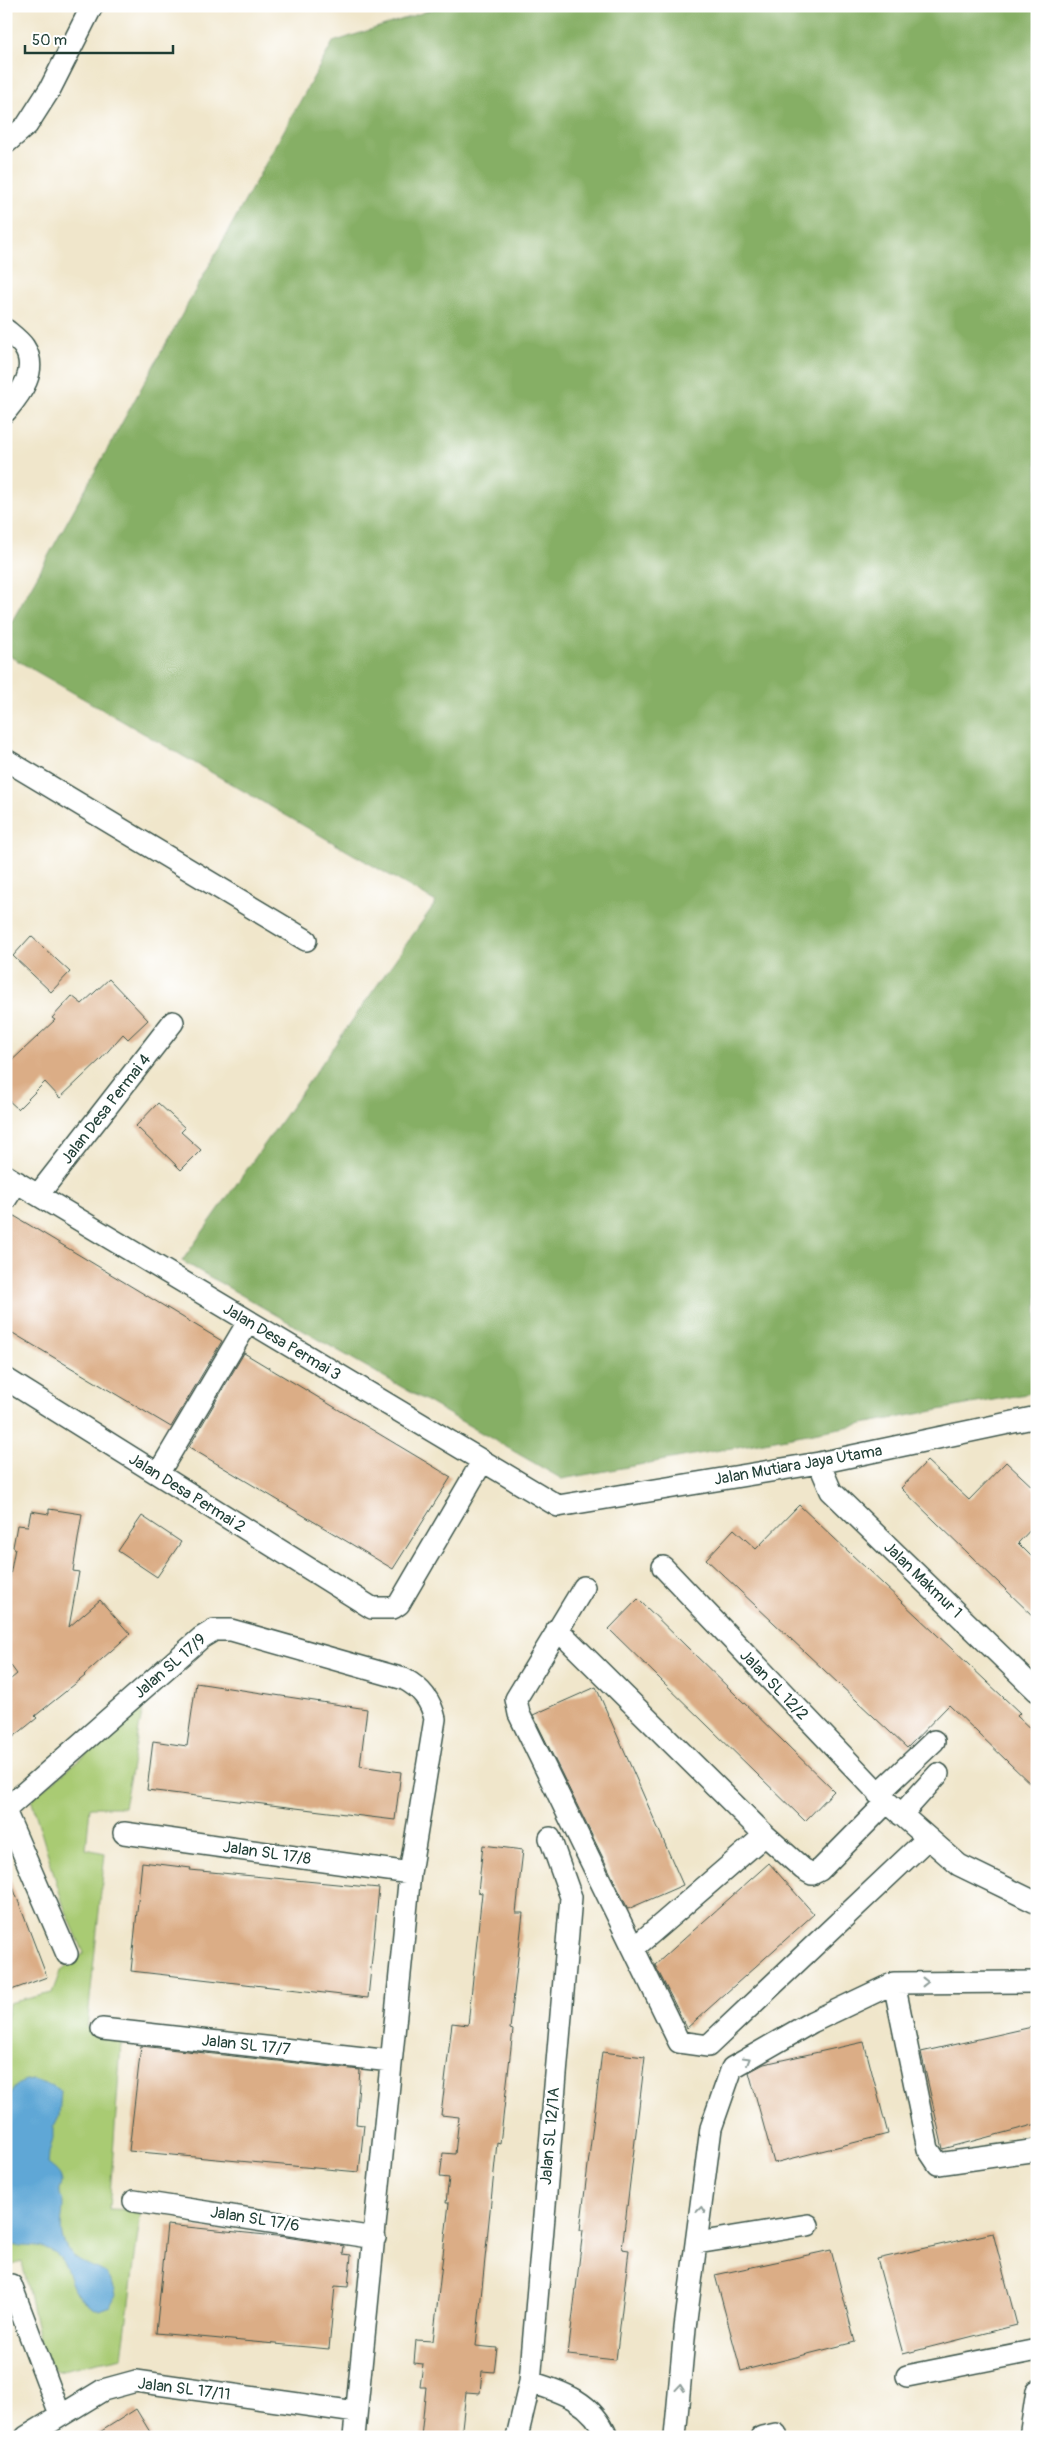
<svg xmlns="http://www.w3.org/2000/svg" width="1043" height="2443" font-family="Pangolin,sans-serif">
  <rect width="100%" height="100%" fill="#fff"/>
  <filter id="ink" filterUnits="userSpaceOnUse"><feTurbulence type="fractalNoise" baseFrequency=".02" numOctaves="2"/><feDisplacementMap in="SourceGraphic" scale="10" xChannelSelector="R" yChannelSelector="G"/><feConvolveMatrix kernelMatrix="1 2 1 2 8 2 1 2 1" color-interpolation-filters="sRGB"/></filter>
  <filter id="wash" filterUnits="userSpaceOnUse"><feTurbulence type="fractalNoise" baseFrequency=".0096" numOctaves="4" result="noise"/><feDisplacementMap in="SourceGraphic" scale="20" xChannelSelector="R" yChannelSelector="G"/><feGaussianBlur stdDeviation="1.12" result="paint"/><feColorMatrix in="noise" values="0 0 0 0 0 0 0 0 0 0 0 0 0 0 0 0 0 1.4 0 .05"/><feComposite in="paint" operator="in"/></filter>
  <g filter="url(#wash)">
    <rect width="100%" height="100%" fill="#f0e6cb"/>
    <!-- green -->
    <path fill="#a9cb73" stroke="#648454" d="M143,1708L124,1807H90L86,1849L105,1853L87,2028L122,2031L109,2209L141,2210L122,2357L57,2371L44,2361L22,2262L6,2267V2031L9,2003L52,1993L60,1972L84,1953L64,1907L31,1799Z"/>
    <!-- forest -->
    <path fill="#86af65" stroke="#52764c" d="M443,6H1037V1392L562,1479L182,1261L436,902L6,654V632L333,42Z"/>
    <!-- water -->
    <path fill="#5ea7d6" stroke="#3e7285" d="M33,2080L50,2085L61,2091L59,2116L53,2128V2138L49,2153L48,2164C54,2169 61,2173 62,2182C62,2185 59,2189 60,2193C60,2196 63,2200 63,2204C63,2218 58,2231 65,2245C82,2277 108,2256 116,2295L110,2306L99,2310C89,2305 79,2298 73,2287C66,2272 67,2258 48,2250C35,2244 20,2248 6,2244C6,2216 1,2108 13,2090C18,2082 25,2081 33,2080Z"/>
    <g id="blocks">
      <!-- building -->
      <path fill="#dbad86" d="M31,936L70,972L51,992L13,956Z
        M109,979L148,1020L128,1039L123,1034L101,1059L60,1098L45,1082L18,1109L6,1098V1066L55,1020L52,1018L72,996L82,1004Z
        M158,1103L185,1128L181,1132L201,1150L181,1170L136,1126Z
        M6,1211L222,1341L171,1427L6,1329Z
        M244,1353L451,1477L393,1569L189,1447Z
        M927,1461L969,1500L1006,1462L1037,1491V1523L1018,1543L1037,1562V1620L901,1488Z
        M799,1505L1020,1713L1017,1716L1037,1735V1790L949,1705L907,1748L706,1559L734,1529L756,1549Z
        M49,1509L82,1514L73,1571L79,1572L69,1627L100,1600L130,1634L84,1675L85,1676L35,1716L37,1718L6,1743V1683L17,1674L6,1659V1598L15,1548L13,1547L17,1525L28,1526L31,1511L49,1514Z
        M142,1516L181,1542L157,1577L118,1551Z
        M638,1599L834,1791L805,1821L609,1629Z
        M196,1683L367,1709L360,1766L401,1772L395,1820L147,1790L153,1741L187,1746Z
        M596,1687L683,1885L628,1909L533,1715Z
        M483,1845L523,1850L516,1913H523L510,2029L513,2030L500,2144L497,2143L476,2346L497,2348L494,2372L482,2371L480,2393L466,2392L461,2437H421L426,2387H420L423,2364L414,2363L416,2340L433,2341L449,2203H446L449,2178L440,2177L443,2153L455,2154L459,2117L441,2115L452,2023L468,2025L482,1893L478,1892Z
        M142,1862L191,1868L190,1870L379,1888L368,1998L131,1971Z
        M769,1863L814,1914L687,2028L655,1965Z
        M6,1874H8L47,1977L6,1992Z
        M1032,2027L1037,2046V2124L943,2149L921,2052Z
        M864,2042L888,2134L774,2163L749,2072L764,2064Z
        M141,2046L360,2070L356,2124L364,2125L359,2172L129,2151Z
        M602,2052L645,2057L622,2249L629,2250L616,2360L568,2355L583,2230H580Z
        M167,2225L286,2237L344,2246L343,2254L351,2255L348,2287L335,2286L329,2349L156,2333Z
        M993,2233L1017,2325L903,2354L877,2259Z
        M831,2250L855,2342L741,2371L715,2275Z
        M136,2409L153,2437H92L119,2420Z"/>
    </g>
  </g>
  <g filter="url(#ink)">
    <use href="#blocks" fill-opacity="0" stroke="#3e564b" stroke-width="1"/>
    <g fill="none" stroke-linecap="round" stroke-linejoin="round">
      <!-- minor casing -->
      <g stroke="#3e564b" stroke-width="24">
        <path id="minor" d="M6,143L27,125L50,89L92,6
          M6,330C12,335 20,341 24,347C39,370 21,393 6,411
          M6,760L306,940
          M6,1176L558,1506L819,1463L1037,1417
          M38,1195L173,1022
          M6,1199L17,1182
          M6,1379L372,1608H393L399,1604L482,1462
          M819,1463L831,1491L1037,1691
          M158,1474L248,1322
          M663,1567L887,1802L959,1865L1037,1903
          M584,1587L516,1699L519,1714L679,2042L708,2046L928,1838
          M557,1629L765,1835L803,1869L812,1874L820,1870L887,1802
          M878,1794L934,1741
          M6,1809L201,1638L214,1630H231L404,1679C421,1688 431,1700 435,1719L410,1873L354,2437
          M6,1813L67,1954
          M901,1815L938,1774
          M124,1833L410,1873
          M634,1948L765,1835
          M894,1983L928,2149L938,2164L1037,2150
          M102,2029L391,2061
          M134,2201L375,2238
          M697,2243L808,2225
          M11,2285L60,2415
          M907,2376L1037,2350
          M530,2382C563,2392 593,2402 607,2437
          M26,2437L103,2390L136,2381L356,2412
          M517,2437L530,2382L571,1897L550,1838
          M675,2437L685,2328L711,2128L732,2068L812,2022L894,1983L1037,1982
          M762,2437L776,2434
          M1030,2437L1037,2391"/>
      </g>
      <!-- minor -->
      <use href="#minor" stroke="#fff" stroke-width="21"/>
    </g>
    <!-- one-way arrows -->
    <defs><path id="oneway-chevron" d="M-2-3.5L2.5 0L-2 3.5" fill="none" stroke-width="1.6" stroke-linecap="round" stroke-linejoin="round" transform="scale(1.25)"/></defs>
    <g stroke="#8f9e9a">
      <use href="#oneway-chevron" transform="translate(925 1982)"/>
      <use href="#oneway-chevron" transform="translate(747 2060) rotate(-30)"/>
      <use href="#oneway-chevron" transform="translate(701 2210) rotate(-83)"/>
      <use href="#oneway-chevron" transform="translate(680 2388) rotate(-85)"/>
    </g>
  </g>
  <g text-anchor="middle" dominant-baseline="central" stroke-width="5" stroke-linejoin="round" paint-order="stroke">
    <!-- street labels -->
    <g font-size="16" fill="#1f3d34" stroke="#fff">
      <text transform="translate(106 1109) rotate(-52)">Jalan Desa Permai 4</text>
      <text transform="translate(282 1342) rotate(31)">Jalan Desa Permai 3</text>
      <text transform="translate(798 1465) rotate(-10)">Jalan Mutiara Jaya Utama</text>
      <text transform="translate(187 1493) rotate(32)">Jalan Desa Permai 2</text>
      <text transform="translate(923 1580) rotate(44)">Jalan Makmur 1</text>
      <text transform="translate(170 1666) rotate(-41)">Jalan SL 17/9</text>
      <text transform="translate(774 1685) rotate(46)">Jalan SL 12/2</text>
      <text transform="translate(267 1853) rotate(8)">Jalan SL 17/8</text>
      <text transform="translate(246 2045) rotate(6)">Jalan SL 17/7</text>
      <text transform="translate(550 2136) rotate(-85)">Jalan SL 12/1A</text>
      <text transform="translate(255 2219) rotate(9)">Jalan SL 17/6</text>
      <text transform="translate(184 2389) rotate(7)">Jalan SL 17/11</text>
    </g>
  </g>
  <!-- margin -->
  <rect width="1043" height="2443" fill="none" stroke="#fff" stroke-width="25"/>
  <!-- scale -->
  <path d="M25 45v8h148v-8" fill="none" stroke="#1f3d34" stroke-width="2.5"/>
  <text x="32" y="45" font-size="15" fill="#1f3d34" stroke="#ffffff" stroke-width="4" paint-order="stroke">50 m</text>
</svg>
